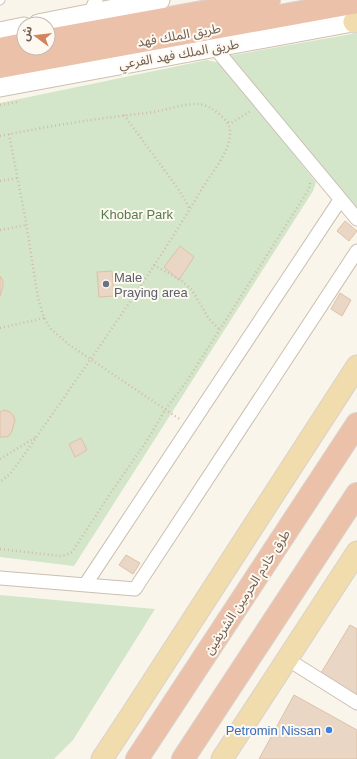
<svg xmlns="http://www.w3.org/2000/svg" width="357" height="759" font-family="Helvetica,'Noto Sans Arabic',sans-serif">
  <rect width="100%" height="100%" fill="#faf5eb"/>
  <!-- green -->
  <path fill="#d3e6ca" d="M357,33V210L222,57Z
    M207,60L220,63L316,182L313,191L74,566L0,557V103Z
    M0,595L155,609L73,740L54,759H0Z"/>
  <!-- building -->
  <path fill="#ead6c4" stroke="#ddc1a8" d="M345,221L357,231L349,241L337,231Z
    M180,246L194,257L179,280L164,267Z
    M112,271L114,296L99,297L97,272Z
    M0,276L3,281V286L0,296Z
    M340,293L351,300L342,316L331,309Z
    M4,410L10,412L13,415L15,420L12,431L9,436L5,437H0V412Z
    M81,438L87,450L75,457L69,444Z
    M126,555L140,563L133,574L119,565Z
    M350,625L357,629V695L321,673Z
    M294,695L357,730V759H259Z"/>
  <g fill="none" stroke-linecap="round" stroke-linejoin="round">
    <!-- lane casing -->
    <g stroke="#cbbfb1" stroke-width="9">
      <path id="lane" d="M0,1L1,0"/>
    </g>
    <!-- street casing -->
    <g stroke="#cbbfb1" stroke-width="15">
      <path id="street" d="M90,13L96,0
        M215,48L357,219
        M0,578L135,589L357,251
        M85,585L340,200
        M287,659L357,703"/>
    </g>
    <!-- secondary casing -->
    <g stroke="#cdbfaf" stroke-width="21">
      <path id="secondary" d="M38,24L160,0
        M0,32L24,27
        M0,87L357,21"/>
    </g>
    <!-- primary casing -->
    <g stroke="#d8d2ce" stroke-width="23">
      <path id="primary" d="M354,22L357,21
        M102,759L131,715L357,366
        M222,759L357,552"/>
    </g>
    <!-- highway casing -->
    <g stroke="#d8d2ce" stroke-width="24">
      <path id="highway" d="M48,40L269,0
        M0,49L24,44
        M0,67L357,2
        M137,759L357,424
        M183,759L357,494"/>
    </g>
    <!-- path -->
    <path stroke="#d1bca8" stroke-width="2.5" stroke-dasharray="1 3" stroke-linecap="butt" d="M0,105L17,102
      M124,115L179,190L190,209
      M228,122L231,123L251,111
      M9,134L26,222L38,298L44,318L50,328L68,344L181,420
      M0,136C49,126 98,118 147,113C164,111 180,104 197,104C202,104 208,106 212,109C218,112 230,123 230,130C232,151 210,174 200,192C146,283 84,368 24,455L10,474L0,482
      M0,181L18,178
      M0,230L27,225
      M154,265L182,281L192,290L209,319L219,329
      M0,328L44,318
      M0,459L36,437
      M0,549L60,556L66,555L72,552L112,491L148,439L165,410L187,381L309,189L310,183"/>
    <!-- lane -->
    <use href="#lane" stroke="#fff" stroke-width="7"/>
    <!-- street -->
    <use href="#street" stroke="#fff" stroke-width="13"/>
    <!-- secondary -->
    <use href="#secondary" stroke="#fff" stroke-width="19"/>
    <!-- primary -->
    <use href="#primary" stroke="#f0dcac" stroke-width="21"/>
    <!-- highway -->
    <use href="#highway" stroke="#ecc1aa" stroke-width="22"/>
  </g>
  <!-- markers -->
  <circle fill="#6b7280" stroke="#fdf9f1" stroke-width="1.5" cx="106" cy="284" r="4"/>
  <circle fill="#3f7fe0" stroke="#fdf9f1" stroke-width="1.5" cx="329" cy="730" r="4"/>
  <g text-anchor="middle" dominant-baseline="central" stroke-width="4" stroke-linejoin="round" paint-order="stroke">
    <!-- street labels -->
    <g font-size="13" fill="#725f51" stroke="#fdf9f1">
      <text transform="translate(179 35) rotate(-10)">طريق الملك فهد</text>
      <text transform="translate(179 54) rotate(-10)">طريق الملك فهد الفرعي</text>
      <text transform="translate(247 592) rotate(-57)">طرق خادم الحرمين الشريفين</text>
    </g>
    <!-- park labels -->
    <g font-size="13" fill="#577c4d" stroke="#fdf9f1">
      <text x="137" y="214">Khobar Park</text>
    </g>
    <!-- worship labels -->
    <g font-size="13" fill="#5b616d" stroke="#fdf9f1" text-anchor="start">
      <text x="114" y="277">Male<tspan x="114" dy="15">Praying area</tspan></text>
    </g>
    <!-- shop labels -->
    <g font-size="13" fill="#366cbe" stroke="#fdf9f1" text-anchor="end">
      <text x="321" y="730">Petromin Nissan</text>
    </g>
  </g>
  <!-- north arrow -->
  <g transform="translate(36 36) rotate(285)"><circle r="19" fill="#fdf9f1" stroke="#c5bbb1"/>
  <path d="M0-3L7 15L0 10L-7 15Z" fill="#d48360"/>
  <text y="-6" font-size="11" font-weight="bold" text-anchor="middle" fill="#725f51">ش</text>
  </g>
</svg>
